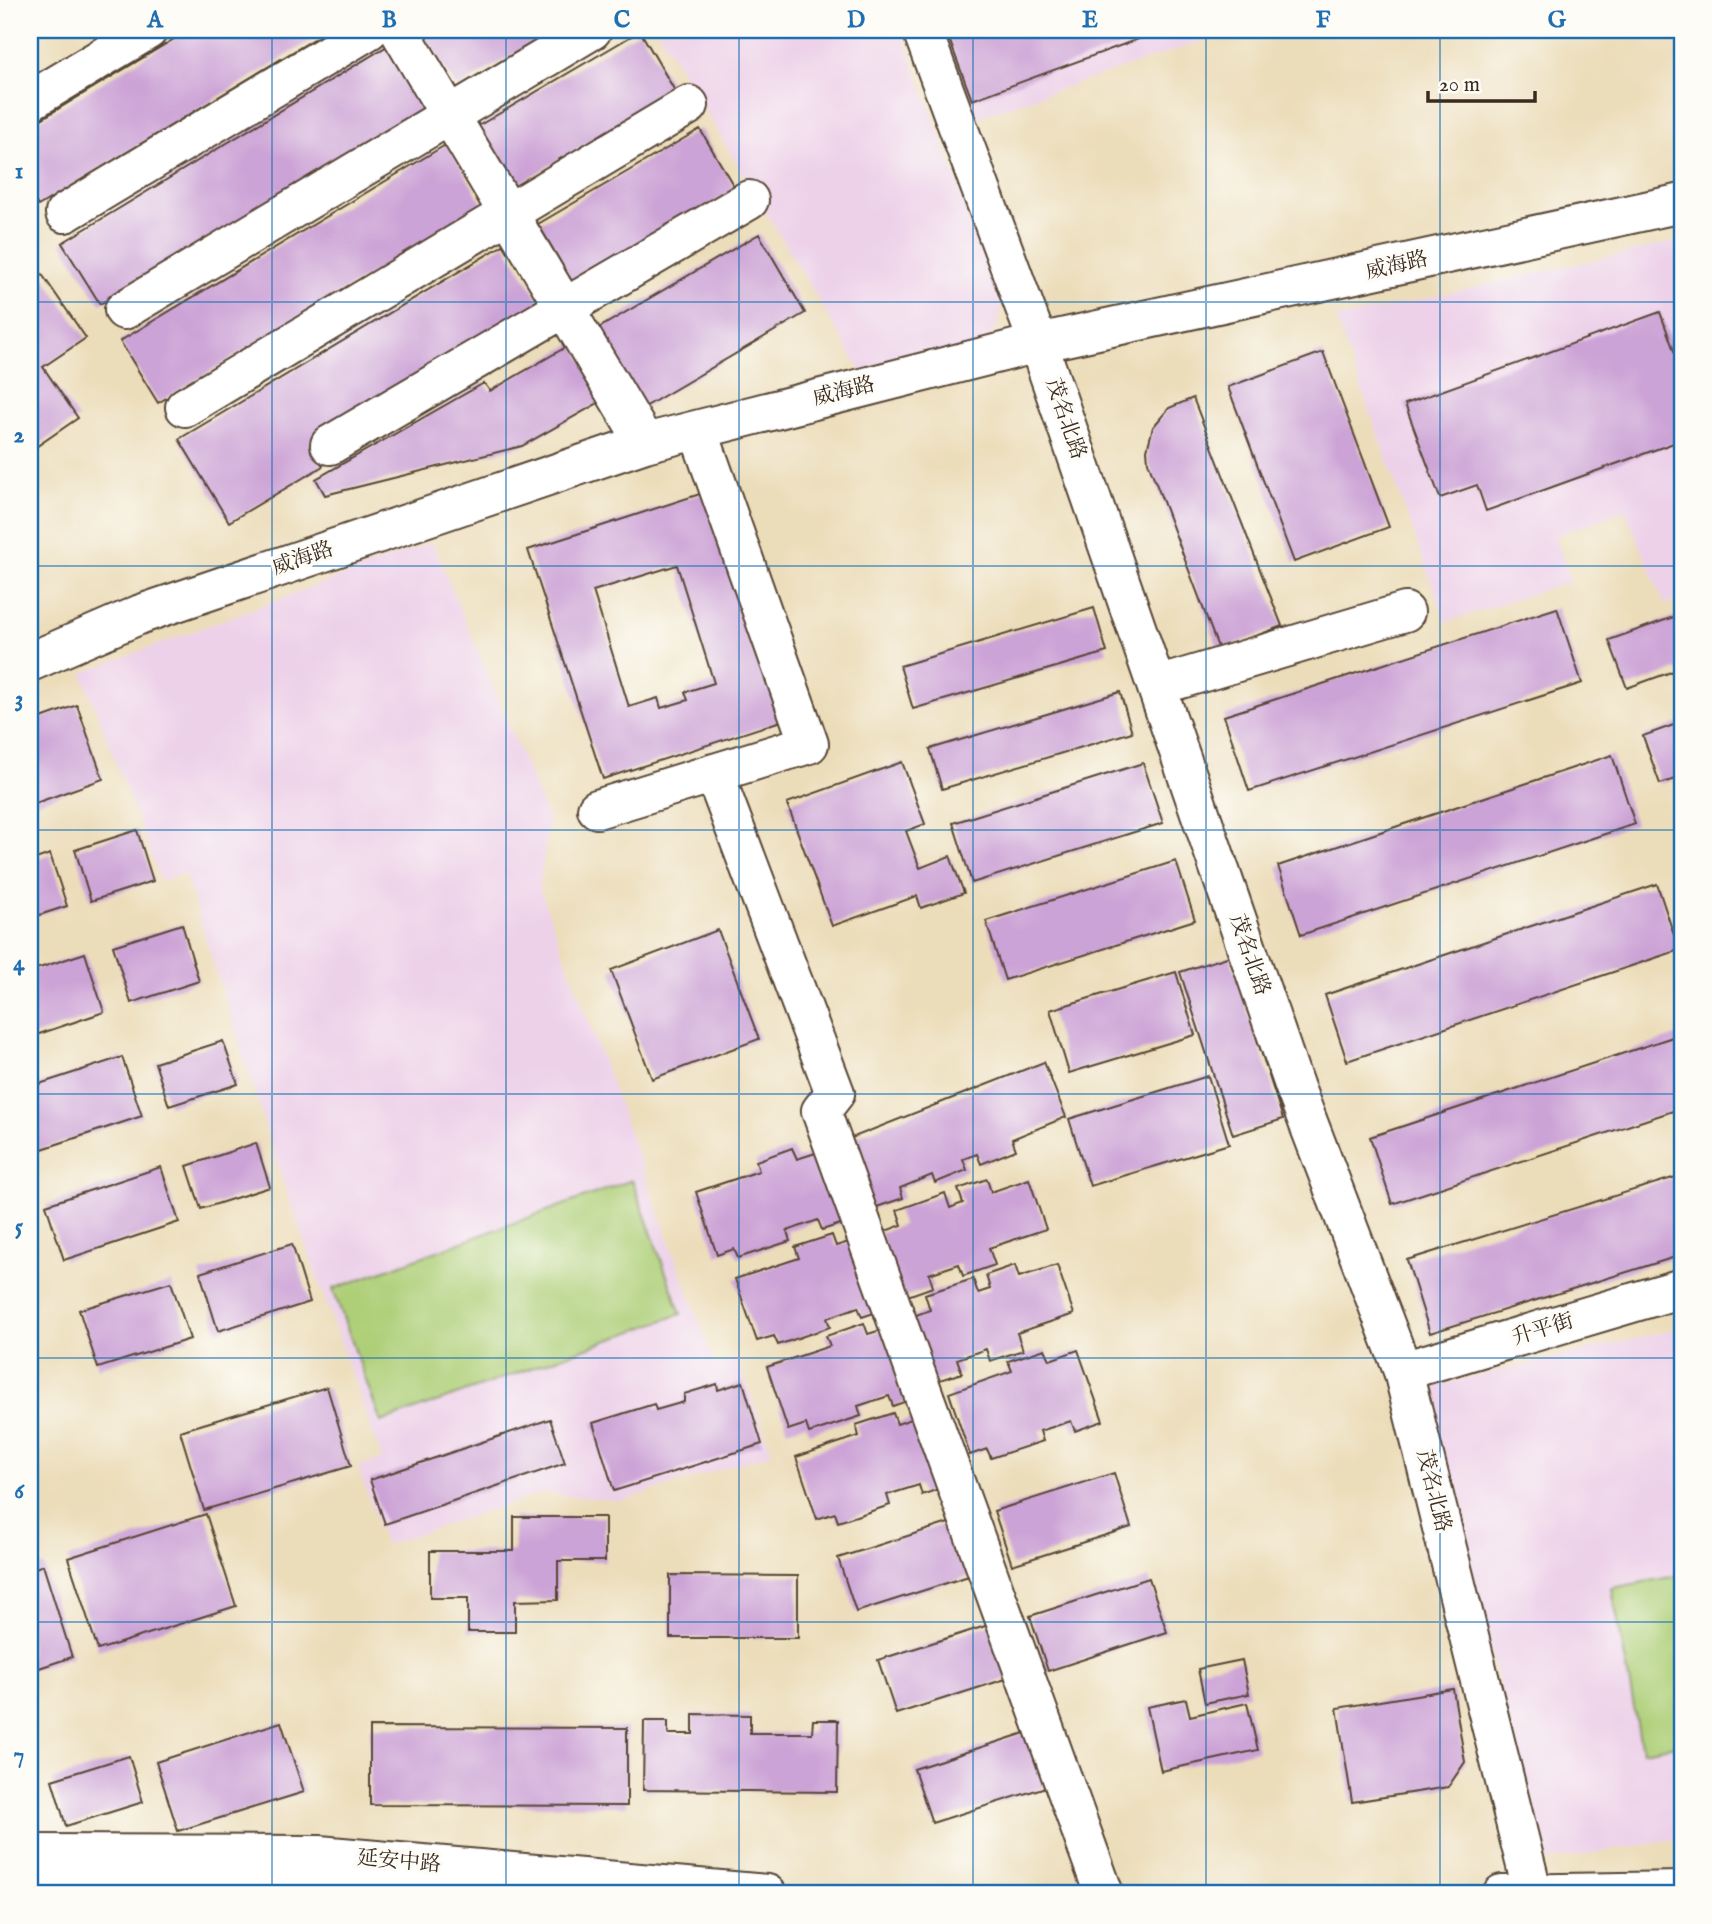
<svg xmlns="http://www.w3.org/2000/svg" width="1712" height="1924" font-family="'IM FELL English','Noto Serif SC',serif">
  <rect width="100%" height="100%" fill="#fdfcf7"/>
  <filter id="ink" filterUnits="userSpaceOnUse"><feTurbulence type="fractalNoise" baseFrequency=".0143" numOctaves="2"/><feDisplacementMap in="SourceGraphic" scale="14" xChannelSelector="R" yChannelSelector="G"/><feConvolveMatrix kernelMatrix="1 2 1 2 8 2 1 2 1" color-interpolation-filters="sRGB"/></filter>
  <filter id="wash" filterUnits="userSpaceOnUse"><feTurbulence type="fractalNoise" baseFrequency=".00686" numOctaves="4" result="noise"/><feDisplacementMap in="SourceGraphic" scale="28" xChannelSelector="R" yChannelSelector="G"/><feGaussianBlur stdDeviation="1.57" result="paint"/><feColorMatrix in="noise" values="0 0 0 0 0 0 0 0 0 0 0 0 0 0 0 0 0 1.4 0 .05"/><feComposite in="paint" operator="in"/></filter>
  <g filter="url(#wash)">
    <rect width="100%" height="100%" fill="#ecddba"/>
    <!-- built -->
    <path fill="#edd1e9" d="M657,30H901L1002,304L995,331L976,347L865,378Z
      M933,30H1235L966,121Z
      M1682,240V598L1665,605L1625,510L1555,536L1571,581L1446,622L1336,319Z
      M432,542L549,821L539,887L715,1365L737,1359L772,1453L621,1501L543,1493L385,1545L358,1467L382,1459L285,1187L185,873L161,881L82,673Z
      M1682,1328V1838L1543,1862L1426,1388Z"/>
    <!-- green -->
    <path fill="#aecf78" stroke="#747c4b" stroke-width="2" d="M632,1180L681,1314L381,1422L333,1289Z
      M1682,1575V1744L1642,1751L1612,1588Z"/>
    <g id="blocks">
      <!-- building -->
      <path fill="#cca3d6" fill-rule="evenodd" d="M189,30H329L38,206L30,193V126Z
        M421,30H554L457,88Z
        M964,30H1163L972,100L948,36Z
        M640,31L675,91L515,186L478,126Z
        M389,45L426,108L100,304L62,243Z
        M700,129L736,190L574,285L538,224Z
        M447,144L484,206L158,403L120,341Z
        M759,234L805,313L638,411L592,332Z
        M505,244L543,307L310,445L323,466L229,522L179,439Z
        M30,257L86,338L43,367L78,418L30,451Z
        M1660,312L1682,373V440L1486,511L1477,485L1440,498L1405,404Z
        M573,343L605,399L522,446L325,495L316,479L484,383L490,391Z
        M1323,352L1389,527L1294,562L1228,387Z
        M1193,398L1282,626L1219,650L1148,462L1147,450L1153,427L1169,408Z
        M706,492L781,721L603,779L528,550ZM677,565L714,683L685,692L688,700L661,708L658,698L629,707L593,591Z
        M1094,608L1107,652L913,709L900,666Z
        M1557,608L1582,683L1249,791L1224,716Z
        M1682,614V668L1627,688L1609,640Z
        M1120,692L1132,732L942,789L930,749Z
        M77,705L103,779L30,805V722Z
        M1682,722V777L1660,784L1643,736Z
        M1612,755L1635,824L1301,935L1278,866Z
        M902,762L925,824L906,831L920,868L950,856L964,893L921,908L917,896L832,926L787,803Z
        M1143,763L1163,823L972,883L953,823Z
        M137,830L153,881L91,901L75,850Z
        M50,854L67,906L30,918V861Z
        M1176,861L1195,920L1005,980L986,921Z
        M1657,884L1679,950L1347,1061L1325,995Z
        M182,924L199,981L131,1003L113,946Z
        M718,930L759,1039L652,1079L611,970Z
        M85,953L104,1012L30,1037V971Z
        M1230,956L1283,1119L1233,1135L1180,972Z
        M1176,972L1195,1035L1069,1073L1050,1010Z
        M1682,1034V1108L1392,1204L1370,1137Z
        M223,1041L238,1084L169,1106L155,1063Z
        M122,1057L142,1116L30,1153V1087Z
        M1044,1062L1066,1117L1012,1139L1016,1150L981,1164L977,1154L963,1159L967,1170L935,1183L932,1175L900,1188L903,1198L868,1210L841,1142Z
        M1208,1076L1229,1144L1090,1186L1069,1119Z
        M256,1143L270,1187L201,1209L187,1166Z
        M792,1148L797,1159L825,1150L850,1221L822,1230L818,1220L787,1231L790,1241L738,1258L734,1249L717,1255L696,1192L759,1171L756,1161Z
        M161,1167L179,1222L64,1260L46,1205Z
        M1682,1175V1255L1430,1333L1407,1260Z
        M987,1179L991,1192L1029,1179L1046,1229L989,1248L995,1265L963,1276L959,1264L929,1274L933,1287L902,1298L880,1233L902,1225L897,1210L945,1193L950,1208L963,1203L958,1189Z
        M832,1235L836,1246L865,1237L889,1308L862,1317L858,1307L827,1318L830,1327L778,1345L774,1336L757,1341L735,1279L799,1258L795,1247Z
        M292,1244L310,1302L218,1331L200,1273Z
        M1015,1265L1019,1277L1057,1265L1074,1314L1017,1333L1023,1350L990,1361L986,1349L957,1359L962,1373L930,1383L908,1318L930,1310L925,1294L973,1279L978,1293L990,1289L986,1275Z
        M171,1282L190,1339L98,1368L79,1310Z
        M864,1323L868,1334L897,1325L921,1396L893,1406L889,1396L858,1406L861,1416L809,1433L806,1424L788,1430L767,1367L830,1346L826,1336Z
        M1045,1349L1050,1360L1078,1350L1103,1421L1075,1431L1071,1421L1040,1431L1043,1441L991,1458L987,1449L970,1455L949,1393L1012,1371L1008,1361Z
        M743,1382L762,1444L614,1491L593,1423L654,1404L656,1410L684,1402V1394L717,1384L718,1390Z
        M327,1387L351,1466L204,1510L180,1431Z
        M893,1413L897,1424L926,1414L950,1485L922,1495L919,1485L887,1495L890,1505L838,1522L835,1513L817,1519L796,1457L859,1436L856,1425Z
        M550,1419L565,1463L385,1524L370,1480Z
        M1114,1473L1131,1527L1012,1565L994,1511Z
        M206,1514L236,1606L98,1650L68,1558Z
        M514,1517H605V1561H558V1600L515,1601V1632H468V1598H430V1551H514Z
        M958,1520L975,1574L856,1612L838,1558Z
        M43,1565L72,1657L30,1671V1570Z
        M670,1575L798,1576V1638H670Z
        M1149,1578L1167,1632L1048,1671L1030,1616Z
        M998,1622L1015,1676L896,1714L878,1660Z
        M1242,1660L1249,1694L1205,1703L1198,1669Z
        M1453,1689L1465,1762L1448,1787L1352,1802L1337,1708Z
        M1186,1699L1190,1716L1247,1703L1258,1750L1161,1771L1147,1707Z
        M693,1714L750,1715V1733H812L813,1720H838L837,1792L643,1790L644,1721H668V1734H693Z
        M281,1722L304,1792L178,1831L156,1762Z
        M370,1727L627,1728V1806L370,1805Z
        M1034,1730L1052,1785L932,1823L914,1769Z
        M129,1756L143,1802L66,1826L52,1780Z"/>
    </g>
  </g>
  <g filter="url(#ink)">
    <use href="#blocks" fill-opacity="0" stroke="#564535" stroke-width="2"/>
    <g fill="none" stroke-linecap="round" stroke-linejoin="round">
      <!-- minor casing -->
      <g stroke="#564535" stroke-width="42">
        <path id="minor" d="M399,30L645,443
          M922,30L1038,343L1295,1088L1403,1371L1533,1894
          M30,101L148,30
          M65,213L369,30
          M124,310L592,30
          M185,407L689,105
          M330,445L749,200
          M30,662L141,614L645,443L1038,343L1682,203
          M1157,686L1405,612
          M714,773L835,1093L821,1111L1104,1894
          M597,809L809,744L698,430
          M1403,1371L1682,1288"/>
      </g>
      <!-- major casing -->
      <g stroke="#564535" stroke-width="42">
        <path id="major" d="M30,1854L319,1855L767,1894
          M1502,1894L1682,1891"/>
      </g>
      <!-- highway casing -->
      <g stroke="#564535" stroke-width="42">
        <path id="highway" d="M30,1892L429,1887L616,1894"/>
      </g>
      <!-- minor -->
      <use href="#minor" stroke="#fff" stroke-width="38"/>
      <!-- major -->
      <use href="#major" stroke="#fff" stroke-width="38"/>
      <!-- highway -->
      <use href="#highway" stroke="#fff" stroke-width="38"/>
    </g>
  </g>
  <!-- grid -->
  <path fill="none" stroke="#1f6fb2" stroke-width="2" stroke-opacity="0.55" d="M272,30V1894M506,30V1894M739,30V1894M973,30V1894M1206,30V1894M1440,30V1894M30,302H1682M30,566H1682M30,830H1682M30,1094H1682M30,1358H1682M30,1622H1682"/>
  <g text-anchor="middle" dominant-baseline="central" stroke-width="7" stroke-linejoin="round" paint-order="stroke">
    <!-- street labels -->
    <g font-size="21" fill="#3b2a1e" stroke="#fdfcf7">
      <text transform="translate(1397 266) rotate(-13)">威海路</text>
      <text transform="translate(844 392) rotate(-14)">威海路</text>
      <text transform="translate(1065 419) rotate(71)">茂名北路</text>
      <text transform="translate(303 559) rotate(-19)">威海路</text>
      <text transform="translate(1249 955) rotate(71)">茂名北路</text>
      <text transform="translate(1543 1330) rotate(-17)">升平街</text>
      <text transform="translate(1433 1491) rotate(76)">茂名北路</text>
      <text transform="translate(399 1862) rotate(5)">延安中路</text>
    </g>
  </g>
  <!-- margin -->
  <rect width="1712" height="1924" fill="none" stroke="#fdfcf7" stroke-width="77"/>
  <!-- scale -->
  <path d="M1428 91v10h107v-10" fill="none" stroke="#3b2a1e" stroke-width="3.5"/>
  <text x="1439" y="91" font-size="21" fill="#3b2a1e" stroke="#fdfcf7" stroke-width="5" paint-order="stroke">20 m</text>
  <rect x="38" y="38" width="1636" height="1847" fill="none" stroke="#1f6fb2" stroke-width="2.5"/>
  <g font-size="23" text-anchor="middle" font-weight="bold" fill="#1f6fb2">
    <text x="155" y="27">A</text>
    <text x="389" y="27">B</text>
    <text x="622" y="27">C</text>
    <text x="856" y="27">D</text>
    <text x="1090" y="27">E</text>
    <text x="1323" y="27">F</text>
    <text x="1557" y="27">G</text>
    <text x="19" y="178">1</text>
    <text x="19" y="442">2</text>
    <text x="19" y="706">3</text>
    <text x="19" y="970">4</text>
    <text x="19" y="1234">5</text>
    <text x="19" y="1498">6</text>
    <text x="19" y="1762">7</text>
  </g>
</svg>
